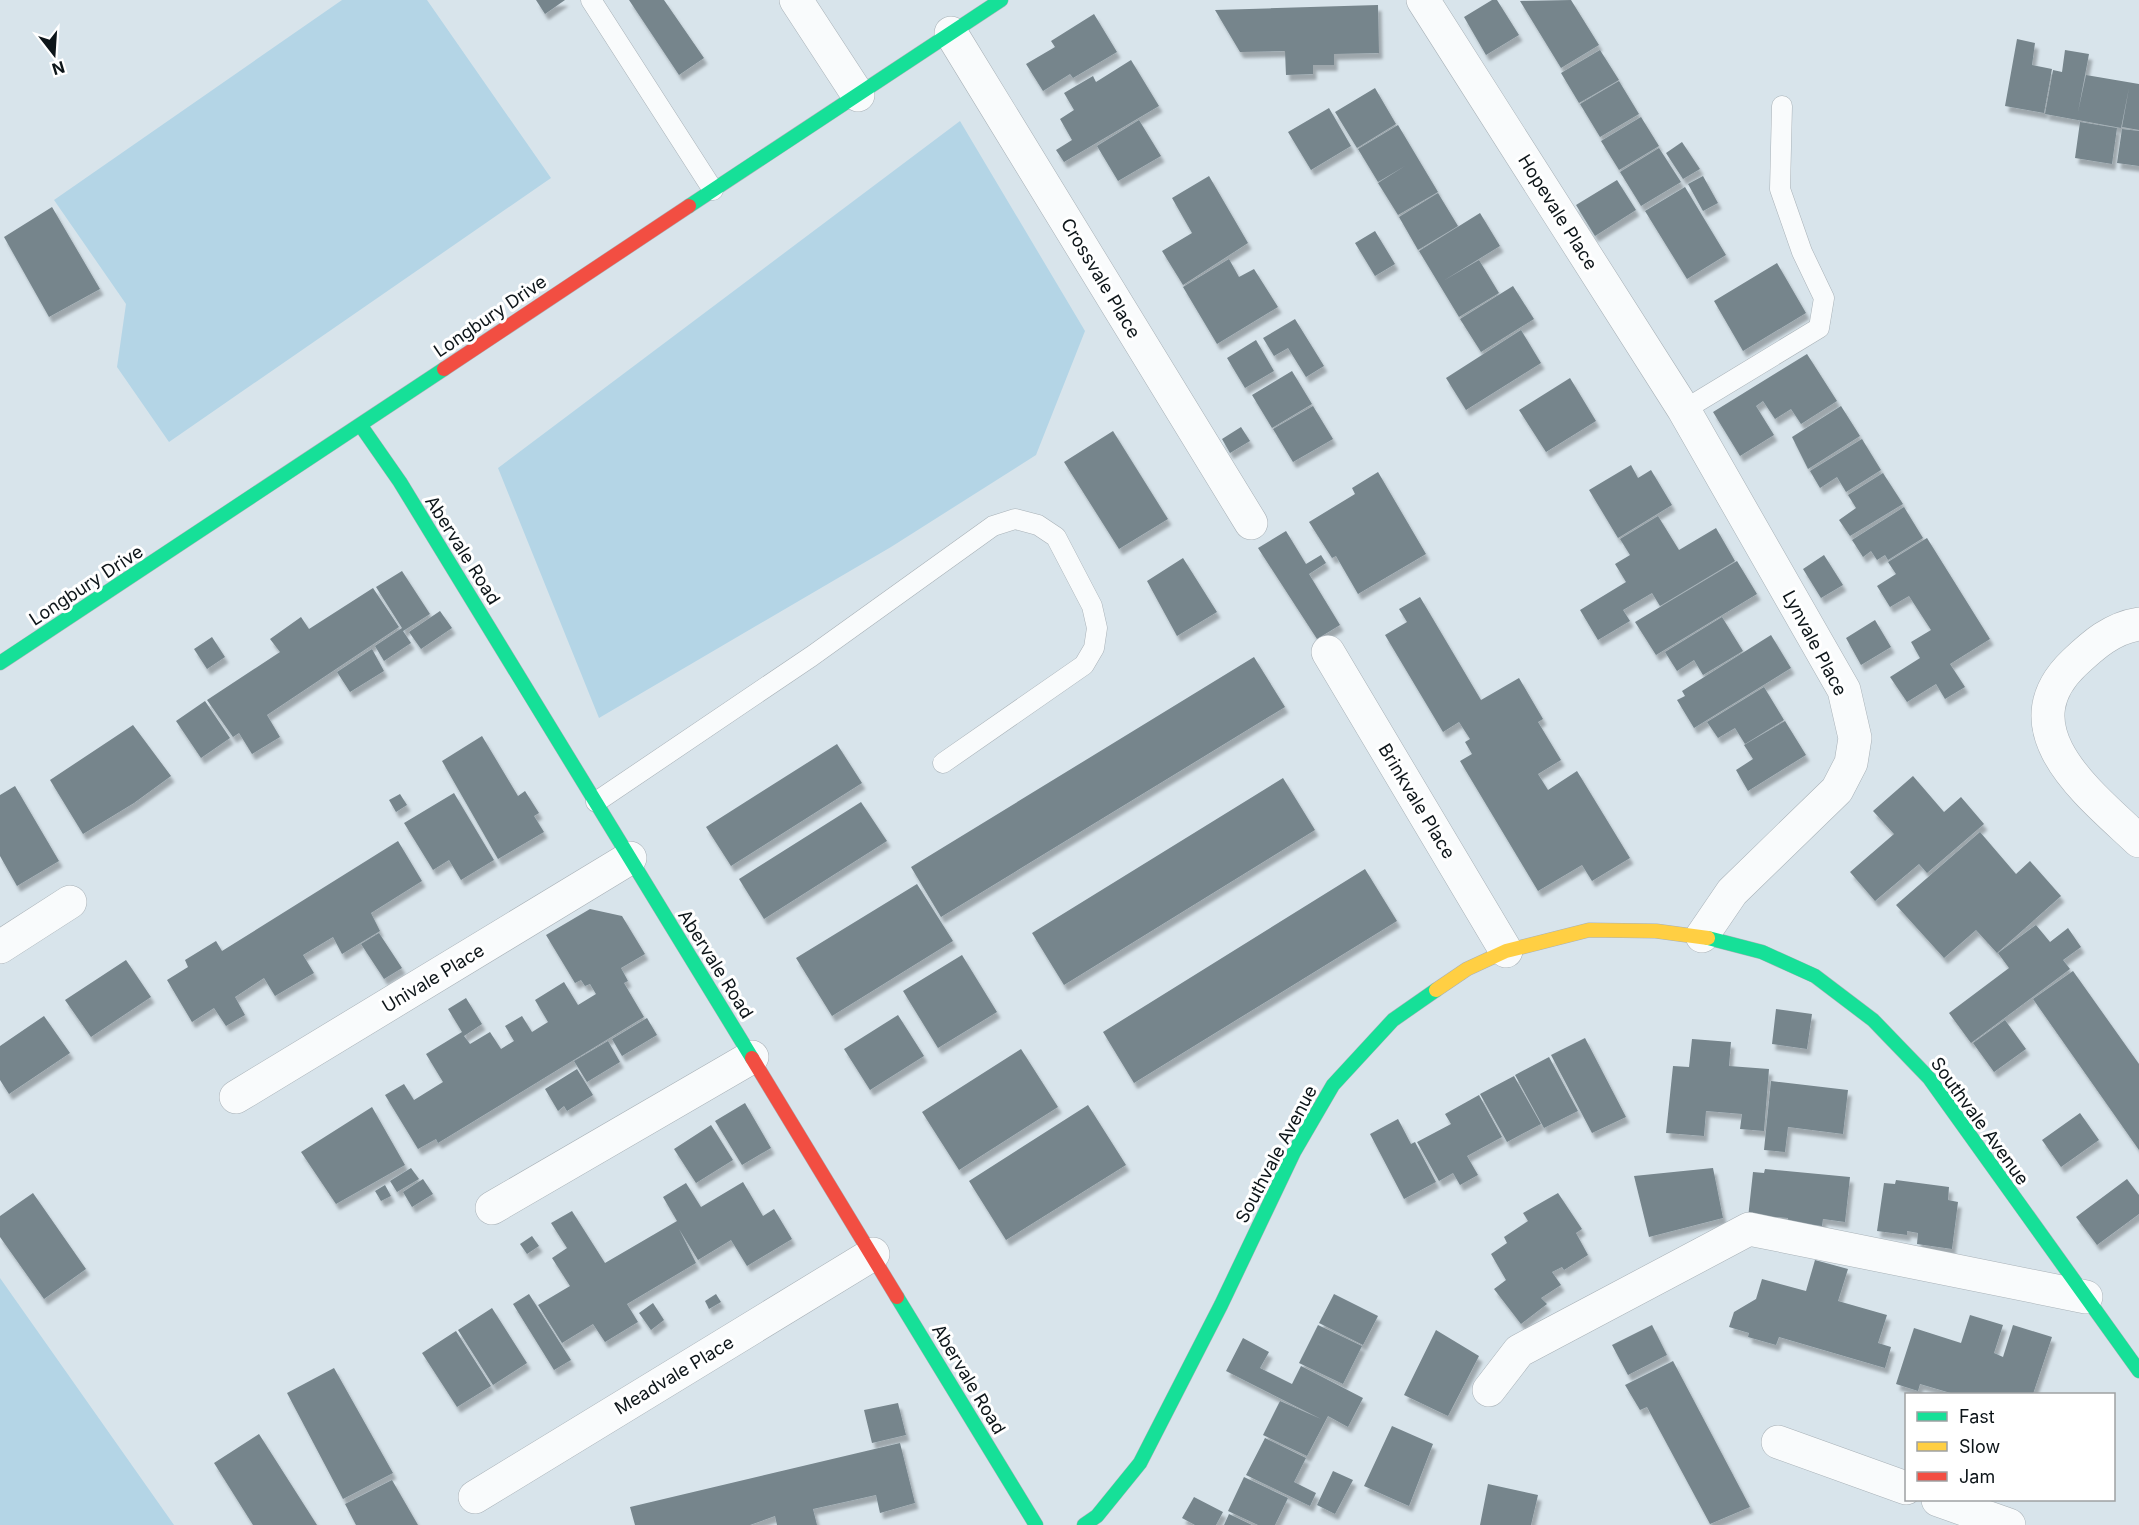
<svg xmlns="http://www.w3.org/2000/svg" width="2139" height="1525" font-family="Inter,sans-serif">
  <defs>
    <filter id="shadow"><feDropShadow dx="3.5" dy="6" stdDeviation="1.5" flood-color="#0004"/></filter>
  </defs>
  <rect width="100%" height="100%" fill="#d8e4eb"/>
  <!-- green -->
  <path fill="#b4d5e6" d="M342,0H427L551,178L169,442L117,367L126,304L54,200Z
    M960,121L1085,331L1036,455L891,547L599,718L498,468Z
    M0,1278L174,1525H0Z"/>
  <!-- building -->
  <path fill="#76858c" filter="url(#shadow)" d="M536,0H565L545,14Z
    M629,0H664L704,58L679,75Z
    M1492,0H1497L1519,35L1486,55L1464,17Z
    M1571,0L1599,45L1561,68L1520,1Z
    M1378,5L1379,53L1334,54V65H1313V74L1286,75L1285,51L1240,52L1215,10Z
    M1094,14L1117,52L1073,78L1070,74L1043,91L1026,64L1055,47L1051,41Z
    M2017,39L2035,43L2032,65L2052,69L2044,113L2005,106Z
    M1600,50L1619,80L1579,103L1561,73Z
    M2065,50L2089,54L2078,112L2086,75L2139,84V130L2122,127L2129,88L2121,128L2045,114L2053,70L2062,72Z
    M1131,60L1159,106L1064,162L1056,150L1072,140L1060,119L1074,110L1064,93L1093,76L1096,82Z
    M1619,81L1639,114L1600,137L1580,104Z
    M1375,88L1396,124L1357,148L1335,112Z
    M1329,108L1351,146L1311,170L1288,132Z
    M1641,117L1659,146L1619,170L1601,141Z
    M1139,120L1161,156L1118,181L1097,146Z
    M2080,122L2117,128L2112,164L2075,158Z
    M1398,125L1438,192L1398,215L1378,183L1405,166L1378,182L1358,149Z
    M2122,129L2139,131V166L2117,163Z
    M1682,142L1700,169L1683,179L1666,153Z
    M1659,148L1681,182L1641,206L1620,172Z
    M1209,176L1248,243L1183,285L1162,251L1192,233L1172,198Z
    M1703,176L1718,203L1703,211L1688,184Z
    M1617,180L1636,210L1595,236L1576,205Z
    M1685,187L1726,255L1687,279L1645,211Z
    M1438,193L1458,226L1418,250L1399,217Z
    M52,207L100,289L49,317L4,237Z
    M1480,213L1500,246L1443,281L1479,260L1499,293L1459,317L1419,251Z
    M1375,231L1395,264L1375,276L1355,243Z
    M1229,259L1239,277L1254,269L1278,307L1217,344L1183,287Z
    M1777,263L1806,313L1743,351L1714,301Z
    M1513,286L1534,319L1481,352L1460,319Z
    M1295,319L1324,366L1306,377L1288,348L1274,356L1263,338Z
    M1521,330L1541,363L1466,410L1446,378Z
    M1256,340L1274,371L1245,388L1227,358Z
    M1807,354L1837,401L1801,424L1791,409L1775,419L1763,401L1756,406L1774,435L1740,456L1713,412Z
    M1292,371L1312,404L1272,428L1252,395Z
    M1570,378L1596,421L1546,452L1519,410Z
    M1313,406L1333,439L1293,462L1273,429Z
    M1841,406L1860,436L1808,469L1792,437Z
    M1241,427L1250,441L1230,453L1222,439Z
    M1113,431L1168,519L1119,549L1064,462Z
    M1862,439L1881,470L1846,492L1837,477L1820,488L1810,471Z
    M1631,465L1638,478L1651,470L1672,505L1618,538L1589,490Z
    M1378,472L1426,554L1358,594L1336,556L1332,558L1309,522L1355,494L1352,488Z
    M1883,473L1903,504L1850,536L1839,520L1856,508L1848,495Z
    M1904,507L1923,538L1888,560L1885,555L1877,560L1871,551L1863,557L1852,540Z
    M1658,516L1679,550L1716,528L1735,561L1660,606L1652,593L1623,610L1630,621L1598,640L1580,610L1626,582L1615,564L1630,555L1620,539Z
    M1286,531L1306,564L1321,555L1326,563L1309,574L1340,625L1317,639L1258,548Z
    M1927,538L1990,639L1950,664L1965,687L1945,699L1936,684L1907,702L1890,677L1920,658L1911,642L1931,630L1909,596L1890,607L1877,586L1896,574L1888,562Z
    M1824,555L1843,585L1821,598L1803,569Z
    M1183,558L1217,612L1177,636L1147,581Z
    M1737,561L1757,594L1656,655L1635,622Z
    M402,571L430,614L403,631L411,643L384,661L375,646L402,628L376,587Z
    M373,588L399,627L267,715L280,737L252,754L239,733L233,737L207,700L280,652L270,639L301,617L309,629Z
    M1420,597L1481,700L1519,678L1543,719L1538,722L1561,760L1538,774L1548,790L1577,771L1630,858L1592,881L1582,865L1538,891L1460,761L1472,754L1465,742L1470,739L1459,722L1443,732L1385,635L1407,622L1399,609Z
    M440,611L452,628L421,649L409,632Z
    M1722,617L1743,651L1703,675L1694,660L1677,671L1665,652Z
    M1875,620L1891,647L1861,665L1846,638Z
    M1771,635L1791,668L1694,728L1677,700L1685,696L1682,691Z
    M212,637L225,657L207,669L194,649Z
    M372,649L384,671L350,692L337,672Z
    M1254,657L1285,707L941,917L911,867Z
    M1764,687L1784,720L1745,744L1735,728L1718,738L1707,722Z
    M205,701L230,738L201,758L176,721Z
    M1785,721L1806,755L1748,791L1736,770L1753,759L1744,745Z
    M133,725L171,776L134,803L83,834L50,780Z
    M482,736L518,796L525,791L539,813L534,816L544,832L498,859L442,761Z
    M837,744L862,783L731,866L706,827Z
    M1913,776L1944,812L1961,797L1984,824L1927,873L1919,864L1875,901L1850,872L1894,834L1873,811Z
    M1283,778L1315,830L1064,985L1032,933Z
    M15,786L59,861L17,886L0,856V795Z
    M454,793L494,860L461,880L449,860L433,870L404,823Z
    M400,794L407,805L396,812L389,800Z
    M861,802L887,841L764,919L739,879Z
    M1980,832L2016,874L2030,861L2061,896L1997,953L1976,930L1944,958L1896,905Z
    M398,841L422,881L371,913L380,931L342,954L333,937L303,955L314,973L275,996L264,978L235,997L245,1015L226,1026L214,1008L192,1022L167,980L188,967L185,960L216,941L222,951Z
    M1365,869L1397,921L1134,1083L1103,1032Z
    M917,884L953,941L832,1016L796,958Z
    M590,909L622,916L645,954L621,968L628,981L624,983L644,1017L438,1143L436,1139L418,1149L385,1095L404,1084L414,1100L443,1082L426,1054L462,1032L448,1009L466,998L482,1024L464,1036L470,1044L490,1032L501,1049L514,1041L505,1026L522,1016L532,1032L548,1022L535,1000L564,982L578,1005L596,994L590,984L585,986L581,980L575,983L546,935Z
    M2036,925L2050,942L2068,928L2081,947L2063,960L2070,969L1971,1043L1949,1013L2009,968L1998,953Z
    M379,933L402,968L384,979L361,944Z
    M962,955L997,1012L938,1048L903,991Z
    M126,960L151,997L91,1037L65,1000Z
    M2073,971L2139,1064V1150L2033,999Z
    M1776,1009L1812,1014L1807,1049L1772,1044Z
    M898,1015L924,1056L870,1090L844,1049Z
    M44,1016L70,1053L9,1094L0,1080V1046Z
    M647,1018L657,1035L622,1056L612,1039Z
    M2005,1020L2026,1049L1994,1072L1973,1043Z
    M1585,1038L1626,1117L1592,1133L1551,1055Z
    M1692,1039L1731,1042L1729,1066L1769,1069L1764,1131L1740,1129L1742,1114L1706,1111L1704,1136L1666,1133L1673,1066L1689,1067Z
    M608,1041L620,1062L587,1082L574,1061Z
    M1021,1049L1058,1107L959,1170L922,1112Z
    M1549,1057L1578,1111L1544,1128L1515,1075Z
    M577,1069L593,1095L567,1111L564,1106L558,1111L545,1089Z
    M1514,1076L1541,1124L1507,1142L1480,1094Z
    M1771,1081L1848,1090L1843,1134L1788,1127L1785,1152L1764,1150Z
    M1479,1095L1502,1137L1467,1156L1478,1175L1460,1185L1453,1173L1439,1181L1417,1142L1451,1124L1445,1114Z
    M745,1103L771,1148L742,1165L715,1121Z
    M1088,1105L1126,1165L1006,1240L969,1181Z
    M372,1107L405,1165L336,1204L301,1152Z
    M2080,1113L2099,1140L2061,1167L2042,1140Z
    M1398,1119L1411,1144L1415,1142L1436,1182L1404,1199L1370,1134Z
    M711,1125L733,1160L696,1183L674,1149Z
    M411,1168L419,1179L397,1192L390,1181Z
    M1713,1168L1723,1218L1649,1237L1634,1176Z
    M1765,1169L1850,1177L1845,1222L1823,1219L1822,1226L1787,1222L1788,1218L1775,1217L1774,1221L1748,1218L1753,1172L1764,1173Z
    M423,1179L433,1194L412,1207L403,1192Z
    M2127,1179L2139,1195V1214L2097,1245L2076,1217Z
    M1896,1180L1949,1187L1948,1200L1958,1202L1952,1249L1917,1244L1918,1233L1907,1231V1235L1877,1231L1884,1183L1895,1184Z
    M743,1182L763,1216L774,1209L792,1239L747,1266L731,1240L698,1260L679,1229L696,1263L627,1304L638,1322L605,1342L593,1324L562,1343L538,1305L570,1286L552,1258L567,1248L551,1223L572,1211L605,1263L677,1221L663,1197L686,1183L701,1207Z
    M385,1185L391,1196L381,1201L375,1191Z
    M33,1193L86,1269L44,1299L0,1237V1216Z
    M1558,1193L1582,1229L1576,1233L1588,1255L1564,1270L1562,1267L1552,1272L1561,1285L1541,1298L1547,1304L1521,1324L1494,1289L1506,1280L1491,1254L1507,1243L1504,1237L1528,1221L1523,1213Z
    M532,1236L539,1246L527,1254L520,1244Z
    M1815,1260L1848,1269L1838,1301L1887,1315L1878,1343L1891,1347L1885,1368L1779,1337L1776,1345L1748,1337L1749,1333L1729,1327L1734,1312L1756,1299L1762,1279L1806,1291Z
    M529,1294L571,1360L554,1370L513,1304Z
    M716,1294L721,1302L709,1309L705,1301Z
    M1334,1294L1378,1316L1363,1345L1319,1323Z
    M653,1303L664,1320L651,1330L639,1313Z
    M492,1308L527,1363L493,1385L458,1330Z
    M1970,1315L2003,1325L1994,1353L2003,1357L2013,1325L2052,1337L2033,1394H1954L1920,1384L1918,1391L1896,1384L1914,1328L1961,1343Z
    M1318,1325L1362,1346L1343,1384L1299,1363Z
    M1652,1325L1667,1355L1628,1375L1612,1345Z
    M1436,1330L1479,1356L1448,1416L1404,1395Z
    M456,1331L491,1386L457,1407L422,1353Z
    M1243,1338L1269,1352L1260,1368L1292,1384L1301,1366L1363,1398L1348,1427L1328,1416L1307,1456L1263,1435L1280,1401L1321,1419L1226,1371Z
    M1673,1361L1750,1507L1710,1524L1647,1407L1640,1410L1625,1385Z
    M334,1368L393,1473L343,1499L287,1393Z
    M898,1403L906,1435L872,1443L864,1410Z
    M1392,1426L1433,1444L1409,1506L1364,1486Z
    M259,1434L317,1525H253L214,1463Z
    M1265,1438L1306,1458L1294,1482L1316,1493L1310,1506L1246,1475Z
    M900,1443L915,1503L880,1513L876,1495L813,1509L817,1525H777L775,1516L750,1525H635L630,1507Z
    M1333,1471L1353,1480L1335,1514L1317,1505Z
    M1244,1477L1288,1498L1275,1525H1258L1228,1511Z
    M392,1480L418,1525H356L345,1504Z
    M1488,1484L1538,1495L1531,1525H1480Z
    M1194,1497L1223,1512L1216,1525H1195L1182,1518Z
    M1229,1514L1252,1525H1224Z"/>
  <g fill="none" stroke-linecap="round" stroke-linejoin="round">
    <!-- lane casing -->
    <g stroke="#a8b1b7" stroke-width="21">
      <path id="lane" d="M591,0L713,190
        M1684,410L1819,328L1824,298L1802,252L1780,189L1782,106
        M596,802L812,656L993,526L1015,519L1038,525L1056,537L1092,606L1097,628L1094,648L1084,665L943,763"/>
    </g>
    <!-- street casing -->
    <g stroke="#a8b1b7" stroke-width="34">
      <path id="street" d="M796,0L858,95
        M1423,0L1684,410L1844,690L1855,738L1851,763L1837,790L1732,892L1702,936
        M951,33L1251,523
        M2139,624C2112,628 2093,645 2074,663C2004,730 2092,796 2139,841
        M1328,652L1506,951
        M0,947L70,902
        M236,1097L630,858
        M492,1208L752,1057
        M1489,1390L1519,1351L1749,1229L2086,1297
        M1778,1442L1906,1488
        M475,1497L873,1254
        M1938,1500L2009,1525"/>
    </g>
    <!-- fast casing -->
    <g stroke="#a8b1b7" stroke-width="15">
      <path id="fast" d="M689,206L1001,0
        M361,426L400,482L752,1058
        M0,663L444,369
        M1708,938L1762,952L1815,976L1873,1020L1929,1078L2139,1371
        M897,1297L1036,1525
        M1084,1525L1097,1516L1140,1463L1221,1305L1294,1152L1333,1085L1393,1020L1436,990"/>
    </g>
    <!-- slow casing -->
    <g stroke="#a8b1b7" stroke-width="15">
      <path id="slow" d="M1436,990L1467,969L1506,951L1589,930L1656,931L1708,938"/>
    </g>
    <!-- jam casing -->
    <g stroke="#a8b1b7" stroke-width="15">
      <path id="jam" d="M444,369L689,206
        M752,1058L897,1297"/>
    </g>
    <!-- lane -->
    <use href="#lane" stroke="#f9fbfc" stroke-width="20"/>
    <!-- street -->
    <use href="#street" stroke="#f9fbfc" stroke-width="33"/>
    <!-- fast -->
    <use href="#fast" stroke="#16e098" stroke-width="14"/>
    <!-- slow -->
    <use href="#slow" stroke="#ffcf43" stroke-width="14"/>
    <!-- jam -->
    <use href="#jam" stroke="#f24e42" stroke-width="14"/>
  </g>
  <g text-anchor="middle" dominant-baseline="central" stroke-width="6" stroke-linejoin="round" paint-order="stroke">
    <!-- street labels -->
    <g font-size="18" fill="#0d1519" stroke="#fff">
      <text transform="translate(1558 212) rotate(58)">Hopevale Place</text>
      <text transform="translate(1101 278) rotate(59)">Crossvale Place</text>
      <text transform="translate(490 316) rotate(-34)">Longbury Drive</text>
      <text transform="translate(463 550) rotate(58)">Abervale Road</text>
      <text transform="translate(86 585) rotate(-33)">Longbury Drive</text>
      <text transform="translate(1815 643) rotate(62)">Lynvale Place</text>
      <text transform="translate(1417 801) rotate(59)">Brinkvale Place</text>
      <text transform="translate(716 964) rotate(58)">Abervale Road</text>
      <text transform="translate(433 978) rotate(-31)">Univale Place</text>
      <text transform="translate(1980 1121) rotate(54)">Southvale Avenue</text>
      <text transform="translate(1276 1154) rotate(-62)">Southvale Avenue</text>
      <text transform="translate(674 1375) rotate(-31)">Meadvale Place</text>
      <text transform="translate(969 1379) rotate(59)">Abervale Road</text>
    </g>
  </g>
  <!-- legend -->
  <rect x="1905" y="1393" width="210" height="108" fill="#ffffff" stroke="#9ea1a3" stroke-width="1.5"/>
  <rect x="1917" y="1412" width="30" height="9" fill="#16e098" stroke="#9ea1a3" stroke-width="1.5"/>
  <text x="1959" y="1423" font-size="18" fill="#0d1519">Fast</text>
  <rect x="1917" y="1442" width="30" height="9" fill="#ffcf43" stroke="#9ea1a3" stroke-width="1.5"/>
  <text x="1959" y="1453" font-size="18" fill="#0d1519">Slow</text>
  <rect x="1917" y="1472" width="30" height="9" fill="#f24e42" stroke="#9ea1a3" stroke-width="1.5"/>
  <text x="1959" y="1483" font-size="18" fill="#0d1519">Jam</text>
  <!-- north arrow -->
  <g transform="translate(54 54) rotate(163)" stroke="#ffffff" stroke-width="4.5" paint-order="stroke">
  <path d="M0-4.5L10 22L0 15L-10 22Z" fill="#0d1519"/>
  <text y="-9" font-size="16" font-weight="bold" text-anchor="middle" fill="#0d1519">N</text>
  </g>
</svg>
